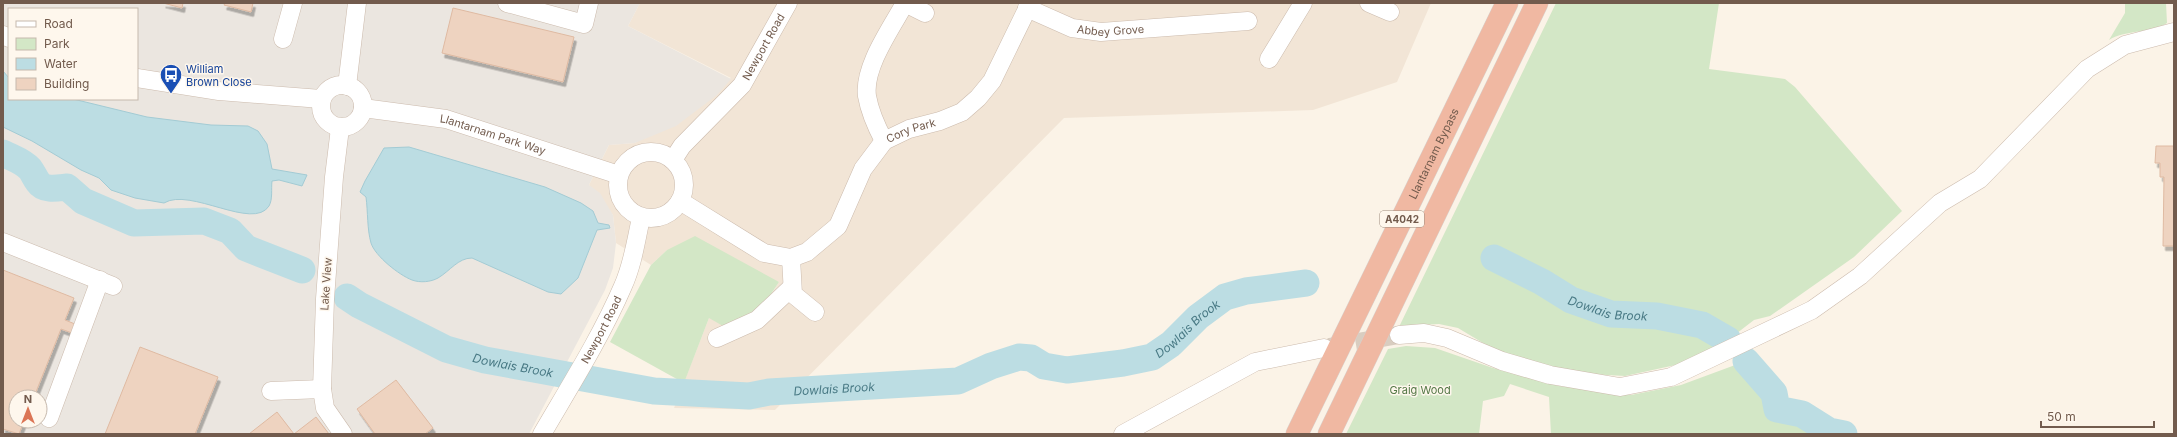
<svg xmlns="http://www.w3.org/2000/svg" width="2177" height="437" font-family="Inter,sans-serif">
  <defs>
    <filter id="shadow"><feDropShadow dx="2.5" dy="4.5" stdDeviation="0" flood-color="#0004"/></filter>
  </defs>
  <rect width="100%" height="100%" fill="#fbf3e7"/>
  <!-- residential -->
  <path fill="#f2e5d6" d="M640,3H1431L1397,82L1313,110L1064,118L775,410L674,408L709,318L761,309L779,282L667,250L651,265L616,243L613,215L589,185L609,145L635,143L731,78L628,26Z"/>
  <!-- industrial -->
  <path fill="#ebe6e0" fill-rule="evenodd" d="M3,3H640L628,26L731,79L717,95L676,126L635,143L609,145L589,185L600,193L613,215L616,243L613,268L605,290L529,434H3ZM9,9H137V99H9ZM16,397H40V421H16Z"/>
  <!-- green -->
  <path fill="#d3e7c6" d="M1556,3H1719L1709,69L1785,79L1795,87L1902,211L1854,257L1770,316L1754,320L1728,340L1694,361L1625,376L1571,373L1517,359L1483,343L1458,328L1439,324L1419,325L1398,329Z
    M2125,3H2166L2167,23C2150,34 2127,29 2109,40L2125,13Z
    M695,236L779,282L761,309L723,326L709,318L684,383L610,342L651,265L667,250Z
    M1406,346L1435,348L1493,368L1559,386L1631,395L1681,385L1746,361L1774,393L1777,409L1802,414L1829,431L1844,434H1551L1549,397L1510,384L1504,396L1483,401L1479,434H1346L1388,349Z"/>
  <!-- water -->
  <path fill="#bcdde3" stroke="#a3cbd4" d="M3,71L9,78V99H73L147,117L211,125L248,126L258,131L267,144L272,169L307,175L302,186L279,180L272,181C271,189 273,199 269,206C253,231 190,187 164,203L135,198L111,190L99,178L81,170L32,141L3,127Z
    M409,147L545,187L581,203L593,211L598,223L609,225L610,228L597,230L578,278L561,294L548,292L472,258C458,258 450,271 438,278C431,282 420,283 412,280C399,275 375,256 371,243C367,229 368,212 366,197L360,192L365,181L384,148Z"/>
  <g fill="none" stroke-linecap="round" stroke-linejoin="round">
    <!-- river -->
    <g stroke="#bcdde3" stroke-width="27">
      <path d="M3,153C12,158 23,161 30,169C33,173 35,178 38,182C44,191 58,188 67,187L83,201L134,223L204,221L230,231L246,248L302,270"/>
      <path id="s1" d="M1494,258L1542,282L1571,300L1611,314L1657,316L1702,325L1728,340"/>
      <path id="s2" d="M347,297L359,305L446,349L485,360L654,391L749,396L769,392L958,381L991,366L1019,357L1031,358L1044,366L1067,370L1123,363L1152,357L1171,344L1198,317L1225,297L1246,291L1306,283"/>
      <path d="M1746,361L1774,393L1777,409L1802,414L1829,431L1844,434"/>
    </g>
  </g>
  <!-- building -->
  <path fill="#eed3c0" stroke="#dfbaa2" filter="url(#shadow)" d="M163,3H183L182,8Z
    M225,3H253L251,12L224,5Z
    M453,8L574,37L563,82L442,53Z
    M2156,146H2174V246H2163L2164,177H2160V163H2155Z
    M3,270L74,298L65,320L75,324L72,333L61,329L34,397H16V421H24L19,434L3,429Z
    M140,347L218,377L195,434H105Z
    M396,380L433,428L425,434H375L357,409Z
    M277,412L294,434L316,417L329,434H249Z"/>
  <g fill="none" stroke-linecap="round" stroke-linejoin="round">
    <!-- minor-tunnel -->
    <path stroke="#d9cdc0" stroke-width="18" stroke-dasharray="18 9" stroke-linecap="butt" d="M1329,347L1399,335"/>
    <!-- minor casing -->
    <g stroke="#ccbbad" stroke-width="19">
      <g id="minor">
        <path d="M507,3L584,24L589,3"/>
        <path d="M905,3L925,13"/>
        <path d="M1369,3L1390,12"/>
        <path id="s3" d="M1027,8L1072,28L1101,32L1248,21"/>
        <path d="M3,35L9,38"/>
        <path d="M283,39L293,3"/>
        <path d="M1269,59L1303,3"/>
        <path d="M137,78L219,91L321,99"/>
        <circle cx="342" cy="106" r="21"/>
        <path d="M347,86L357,3"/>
        <path id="s4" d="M363,108L446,119L619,175"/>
        <path d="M340,128L334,177L325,299L322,389L325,408L343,434"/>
        <path d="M884,141C876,126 870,113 867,96C863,67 892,27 905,3"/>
        <circle cx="651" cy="185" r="33"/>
        <path id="s5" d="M673,160L682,146L742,85L788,3"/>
        <path id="s6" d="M680,201L764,253L791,258L807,252L838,226L863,169L884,141L909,129L940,121L962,112L978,98L992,81L1030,3"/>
        <path d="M3,242L113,286"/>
        <path d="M791,258L793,294L815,312"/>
        <path d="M1399,335L1424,333L1447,338L1502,361L1550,375L1620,387L1671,377L1812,310L1860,276L1940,203L1980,179L2087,69L2125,45L2174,32"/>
        <path d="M717,338L757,320L792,287"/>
        <path d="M271,391L322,389"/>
        <path d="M49,418L100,280"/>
        <path id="s7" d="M542,434C570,386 601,337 623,286C633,264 636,240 641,218"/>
        <path d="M1123,434L1255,362L1324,348"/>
      </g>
    </g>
    <!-- highway casing -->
    <g stroke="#d8d1cd" stroke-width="23">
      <g id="highway">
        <path id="s8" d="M1297,434L1507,3"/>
        <path d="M1329,434L1537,3"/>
      </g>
    </g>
    <!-- minor -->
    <use href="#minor" stroke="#fff" stroke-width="18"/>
    <!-- highway -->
    <use href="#highway" stroke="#f0b8a2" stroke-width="22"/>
  </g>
  <!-- icons -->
  <defs>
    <g id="bus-pin" transform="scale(1.15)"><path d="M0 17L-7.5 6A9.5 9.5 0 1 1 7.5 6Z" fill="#1a4fb4" stroke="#fef7ed"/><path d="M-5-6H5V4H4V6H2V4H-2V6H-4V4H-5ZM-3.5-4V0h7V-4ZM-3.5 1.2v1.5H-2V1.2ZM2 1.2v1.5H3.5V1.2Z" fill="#fff"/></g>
  </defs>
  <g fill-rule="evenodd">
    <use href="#bus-pin" x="171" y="75"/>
  </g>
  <g text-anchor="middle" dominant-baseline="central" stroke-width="3" stroke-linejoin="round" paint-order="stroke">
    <!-- shield labels -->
    <rect fill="#fef7ed" stroke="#9c8a7d" stroke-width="1" x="1380" y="211" width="44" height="16" rx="3"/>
    <g font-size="10" font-weight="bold" fill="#725b4d">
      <text x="1402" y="219">A4042</text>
    </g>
    <!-- street labels -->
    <g font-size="11" fill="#725b4d" stroke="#fef7ed">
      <text stroke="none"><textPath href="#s3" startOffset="88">Abbey Grove</textPath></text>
      <text stroke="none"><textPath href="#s5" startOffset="146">Newport Road</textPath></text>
      <text stroke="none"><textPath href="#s6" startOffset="310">Cory Park</textPath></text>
      <text stroke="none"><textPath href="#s4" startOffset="133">Llantarnam Park Way</textPath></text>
      <text stroke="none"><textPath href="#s8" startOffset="312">Llantarnam Bypass</textPath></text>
      <text transform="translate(326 284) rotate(-86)">Lake View</text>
      <text stroke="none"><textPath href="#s7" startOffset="120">Newport Road</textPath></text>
    </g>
    <!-- transit labels -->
    <g font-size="11" fill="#164399" stroke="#fef7ed" text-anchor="start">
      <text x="186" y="69">William<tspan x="186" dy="13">Brown Close</tspan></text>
    </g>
    <!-- park labels -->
    <g font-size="11" fill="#547846" stroke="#fef7ed">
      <text x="1420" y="390">Graig Wood</text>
    </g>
    <!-- water labels -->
    <g font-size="12" font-style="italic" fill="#487984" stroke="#fef7ed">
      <text stroke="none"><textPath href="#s1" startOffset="126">Dowlais Brook</textPath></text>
      <text stroke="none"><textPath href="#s2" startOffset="877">Dowlais Brook</textPath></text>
      <text stroke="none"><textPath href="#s2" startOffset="181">Dowlais Brook</textPath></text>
      <text stroke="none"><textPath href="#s2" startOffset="505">Dowlais Brook</textPath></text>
    </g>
  </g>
  <!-- border -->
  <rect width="2177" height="437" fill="none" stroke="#725b4d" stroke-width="8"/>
  <!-- legend -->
  <rect x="8" y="8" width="130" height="92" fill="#fef7ed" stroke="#c6b9ad"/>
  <rect x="16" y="21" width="20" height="6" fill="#ffffff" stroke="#c6b9ad"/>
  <text x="44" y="28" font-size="12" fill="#725b4d">Road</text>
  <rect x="16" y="38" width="20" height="12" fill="#d3e7c6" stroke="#c6b9ad"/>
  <text x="44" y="48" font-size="12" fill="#725b4d">Park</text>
  <rect x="16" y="58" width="20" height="12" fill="#bcdde3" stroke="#c6b9ad"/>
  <text x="44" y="68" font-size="12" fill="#725b4d">Water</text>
  <rect x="16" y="78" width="20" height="12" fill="#eed3c0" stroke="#c6b9ad"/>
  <text x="44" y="88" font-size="12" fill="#725b4d">Building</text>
  <!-- north arrow -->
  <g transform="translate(28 409)"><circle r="19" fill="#fef7ed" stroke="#c6b9ad"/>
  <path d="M0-3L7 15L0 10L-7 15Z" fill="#db7555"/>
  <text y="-6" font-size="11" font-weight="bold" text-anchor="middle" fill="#725b4d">N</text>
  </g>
  <!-- scale -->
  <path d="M2041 421v6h113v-6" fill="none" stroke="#725b4d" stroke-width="2"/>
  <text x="2047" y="421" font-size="12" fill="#725b4d" stroke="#fef7ed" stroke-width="3" paint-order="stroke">50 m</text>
</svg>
